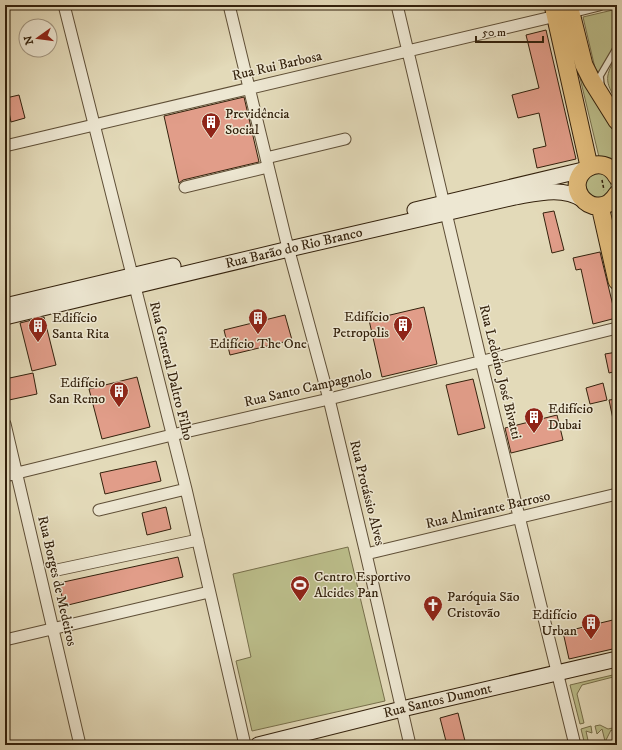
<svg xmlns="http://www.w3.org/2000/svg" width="622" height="750" font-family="'IM FELL DW Pica',serif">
  <rect width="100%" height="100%" fill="#e3dab9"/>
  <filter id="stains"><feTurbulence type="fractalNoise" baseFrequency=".005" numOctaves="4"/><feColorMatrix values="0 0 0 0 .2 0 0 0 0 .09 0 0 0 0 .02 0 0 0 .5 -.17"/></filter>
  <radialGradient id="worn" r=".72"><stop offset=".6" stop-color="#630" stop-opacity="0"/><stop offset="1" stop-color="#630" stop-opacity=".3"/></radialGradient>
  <!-- green -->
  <path fill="#bbbd8a" stroke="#776f4b" d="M617,9V47L600,75L595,68L583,17Z
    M617,55V101C604,81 605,76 617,55Z
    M576,61L617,130V164L612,160L599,157Z
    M585 186a13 13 0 1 1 26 0a13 13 0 1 1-26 0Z
    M348,547L385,701L252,731L236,661L251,657L233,574Z
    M617,674V676L582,685L577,694L584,723L580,724L570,685Z
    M600,725L608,729L617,727V734L611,730L606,740L611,745H606L602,729L597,734L595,726Z
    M591,726L592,733L586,731L589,745H585L581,729Z"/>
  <!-- building -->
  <path fill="#e19d89" stroke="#33210c" d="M546,30L576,159L537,168L533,149L546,146L539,113L518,118L512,95L539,88L526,35Z
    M19,95L25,118L11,122L6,98Z
    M244,97L259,162L183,180L179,183L164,116Z
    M554,211L564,250L552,253L543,213Z
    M600,252L616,318L593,324L581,269L576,270L573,258Z
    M424,307L437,364L382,377L369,320Z
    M285,315L292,340L230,355L224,330Z
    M44,317L56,365L32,371L20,323Z
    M617,352V371L609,373L605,354Z
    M33,373L37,394L9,400L5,379Z
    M137,377L150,427L102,439L89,389Z
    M473,379L485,428L458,435L446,385Z
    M603,383L607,400L590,404L586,388Z
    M617,399V424H614L609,400Z
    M557,415L563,440L511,453L505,428Z
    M156,461L161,481L105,494L100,473Z
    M166,507L171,529L147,535L142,513Z
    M178,557L183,577L64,606L59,583Z
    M617,619V648L569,659L563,632Z
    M458,713L466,745H447L440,718Z"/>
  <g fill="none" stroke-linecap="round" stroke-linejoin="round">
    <!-- lane casing -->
    <g stroke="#5f4f37" stroke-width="8">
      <path id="lane" d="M601,85L600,76L617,47"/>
    </g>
    <!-- street casing -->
    <g stroke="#5f4f37" stroke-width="13">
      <path id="street" d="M64,5L186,489L245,745
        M229,5L286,240L329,399L366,554L410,745
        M397,5L481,361L575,745
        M571,12L599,5
        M5,146L556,16
        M266,158L345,139
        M185,187L268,167
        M5,424L80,745
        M5,476L172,435L329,399L617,328
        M99,510L186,489
        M366,554L617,494
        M57,570L198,540
        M5,640L209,592"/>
    </g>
    <!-- secondary casing -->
    <g stroke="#33210c" stroke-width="17">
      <g id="secondary">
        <path d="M415,210L583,170"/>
        <path d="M5,306L173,266"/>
        <path id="s1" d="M5,317L289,249L515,197C538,193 562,186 584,200"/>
        <path id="s2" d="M258,745L402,709L617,659"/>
      </g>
    </g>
    <!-- primary casing -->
    <g stroke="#33210c" stroke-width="19">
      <path id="primary" d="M553,5L589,166
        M569,5L584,65L592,81L617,121
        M617,177C603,150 565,173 581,197C585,202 590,206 597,206C606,207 612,202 617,194
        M600,206L617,281"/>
    </g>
    <!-- path -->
    <path stroke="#33210c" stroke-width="1.5" stroke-dasharray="3 2" stroke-linecap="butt" d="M602,180L604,190"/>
    <!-- lane -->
    <use href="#lane" stroke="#ede7d2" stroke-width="5.5"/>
    <!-- street -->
    <use href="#street" stroke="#ede7d2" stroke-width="11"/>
    <!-- secondary -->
    <use href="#secondary" stroke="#ede7d2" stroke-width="15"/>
    <!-- primary -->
    <use href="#primary" stroke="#e2bd7c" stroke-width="17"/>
  </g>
  <!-- icons -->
  <defs>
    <g id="building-pin" transform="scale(1)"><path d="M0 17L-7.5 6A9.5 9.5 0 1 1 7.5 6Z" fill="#8f2418" stroke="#ede7d2"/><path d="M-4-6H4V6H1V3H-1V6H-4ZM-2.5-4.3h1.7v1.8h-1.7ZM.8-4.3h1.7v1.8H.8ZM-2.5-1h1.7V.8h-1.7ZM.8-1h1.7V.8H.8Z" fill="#fff"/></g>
    <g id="stadium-pin" transform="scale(1)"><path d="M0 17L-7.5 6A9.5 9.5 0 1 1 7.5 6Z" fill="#8f2418" stroke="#ede7d2"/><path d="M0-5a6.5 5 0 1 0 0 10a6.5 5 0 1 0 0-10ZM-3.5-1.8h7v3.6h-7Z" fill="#fff"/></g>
    <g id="church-pin" transform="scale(1)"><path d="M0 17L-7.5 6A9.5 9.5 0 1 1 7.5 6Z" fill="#8f2418" stroke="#ede7d2"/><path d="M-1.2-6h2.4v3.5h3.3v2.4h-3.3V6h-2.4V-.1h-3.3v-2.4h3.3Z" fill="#fff"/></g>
  </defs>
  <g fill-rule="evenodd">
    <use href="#building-pin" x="211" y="122"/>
    <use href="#building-pin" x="258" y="318"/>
    <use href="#building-pin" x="403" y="325"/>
    <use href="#building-pin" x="38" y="326"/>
    <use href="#building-pin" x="119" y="391"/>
    <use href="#building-pin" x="534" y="417"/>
    <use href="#stadium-pin" x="300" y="585"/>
    <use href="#church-pin" x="433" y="605"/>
    <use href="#building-pin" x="591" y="623"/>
  </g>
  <g text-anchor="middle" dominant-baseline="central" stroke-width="3" stroke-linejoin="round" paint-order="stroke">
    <!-- street labels -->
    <g font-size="14" fill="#33210c" stroke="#ede7d2">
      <text transform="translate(277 66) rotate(-13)">Rua Rui Barbosa</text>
      <text stroke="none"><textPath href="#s1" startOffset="297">Rua Barão do Rio Branco</textPath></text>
      <text transform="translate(171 371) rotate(76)">Rua General Daltro Filho</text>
      <text transform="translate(500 372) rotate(76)">Rua Ledoíno José Bivatti</text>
      <text transform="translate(308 388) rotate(-13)">Rua Santo Campagnolo</text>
      <text transform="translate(367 493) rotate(76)">Rua Protássio Alves</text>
      <text transform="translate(488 510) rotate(-13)">Rua Almirante Barroso</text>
      <text transform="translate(57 581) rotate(77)">Rua Borges de Medeiros</text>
      <text stroke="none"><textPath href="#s2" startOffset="185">Rua Santos Dumont</textPath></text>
    </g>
    <!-- poi labels -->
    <g font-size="14" fill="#33210c" stroke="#ede7d2" text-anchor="start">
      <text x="225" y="114">Previdência<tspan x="225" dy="16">Social</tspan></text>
      <text x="389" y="317" text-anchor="end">Edifício<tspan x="389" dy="16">Petropolis</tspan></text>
      <text x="52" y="318">Edifício<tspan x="52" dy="16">Santa Rita</tspan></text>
      <text x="258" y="344" text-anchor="middle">Edifício The One</text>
      <text x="105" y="383" text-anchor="end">Edifício<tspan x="105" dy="16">San Remo</tspan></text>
      <text x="548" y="409">Edifício<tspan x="548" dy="16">Dubai</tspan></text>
      <text x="314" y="577">Centro Esportivo<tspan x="314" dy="16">Alcides Pan</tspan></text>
      <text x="447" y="597">Paróquia São<tspan x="447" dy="16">Cristovão</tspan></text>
      <text x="577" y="615" text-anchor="end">Edifício<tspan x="577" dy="16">Urban</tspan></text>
    </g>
  </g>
  <!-- margin -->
  <rect width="622" height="750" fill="none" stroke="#e3dab9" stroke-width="20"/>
  <rect x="6" y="6" width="610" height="738" fill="none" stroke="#33210c" stroke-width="2"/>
  <rect x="10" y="10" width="602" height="730" fill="none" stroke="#33210c"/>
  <!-- north arrow -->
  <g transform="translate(38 38) rotate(256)"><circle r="19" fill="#ede7d2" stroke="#a39883"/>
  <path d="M0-3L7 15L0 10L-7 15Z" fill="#8f2418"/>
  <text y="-6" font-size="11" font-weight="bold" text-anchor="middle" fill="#33210c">N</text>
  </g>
  <!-- scale -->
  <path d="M476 36v6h67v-6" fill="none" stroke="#33210c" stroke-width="2"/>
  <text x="482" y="36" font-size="12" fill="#33210c" stroke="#ede7d2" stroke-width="3" paint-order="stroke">50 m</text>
  <rect width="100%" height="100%" filter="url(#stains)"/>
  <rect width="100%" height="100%" fill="url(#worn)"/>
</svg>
